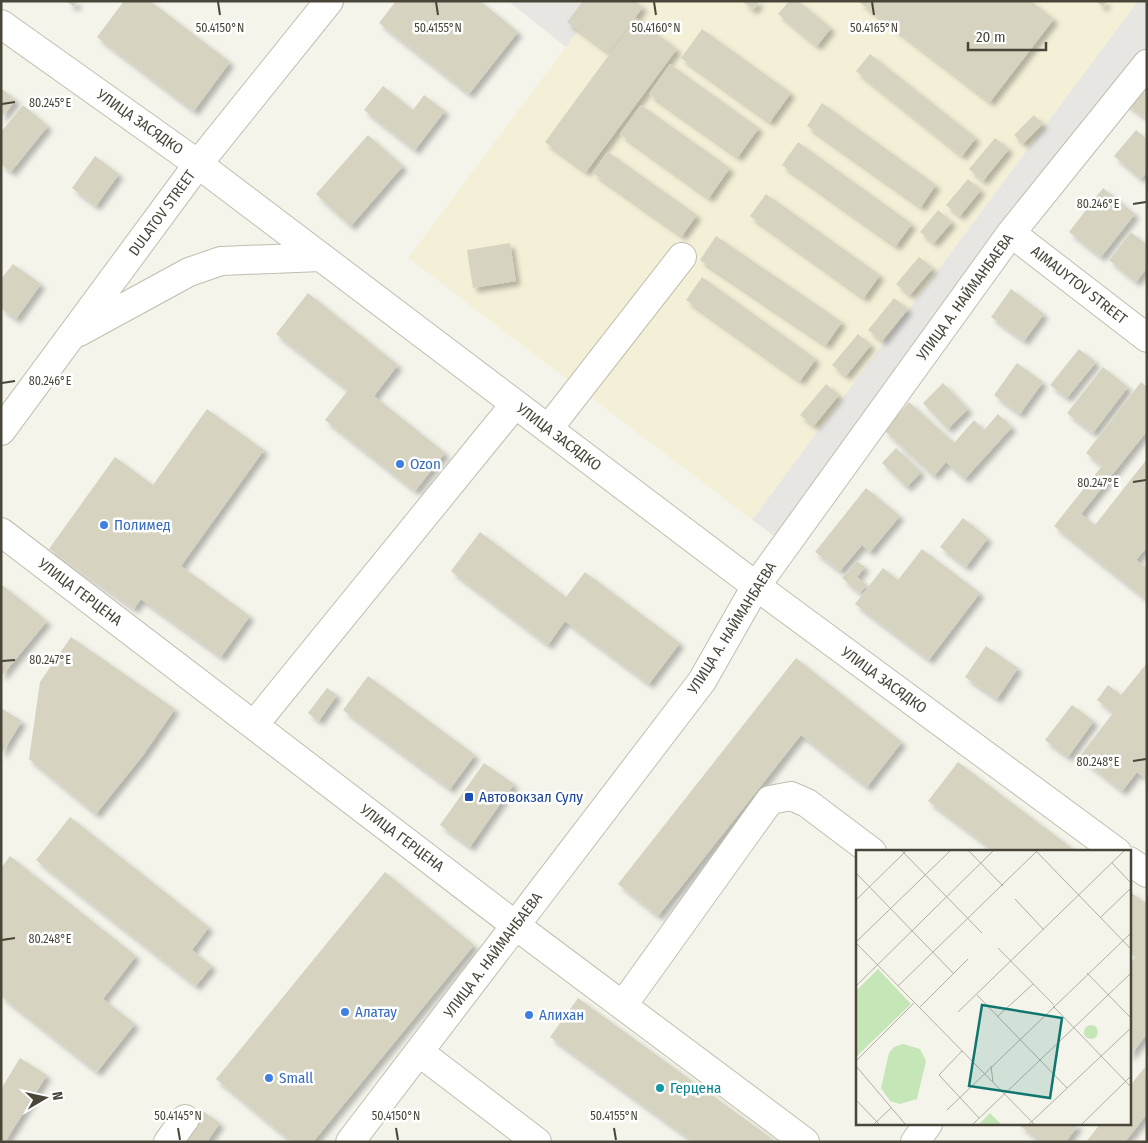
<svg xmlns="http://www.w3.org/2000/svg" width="1148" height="1143" font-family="'Fira Sans Condensed',sans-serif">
  <defs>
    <filter id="shadow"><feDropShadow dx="4.5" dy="4.5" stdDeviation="2.5" flood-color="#0004"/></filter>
  </defs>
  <rect width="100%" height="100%" fill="#f5f4eb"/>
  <!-- commercial -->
  <path fill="#f4f0d8" d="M600,1H1138L752,520L408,258Z"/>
  <!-- parking -->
  <path fill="#e7e6e2" d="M508,1H600L566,47Z
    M1138,1H1147V49L780,540L752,520Z"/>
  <!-- building -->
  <path fill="#d6d3c1" filter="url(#shadow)" d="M66,1H78L74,7Z
    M124,1H150L230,62L194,111L97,37Z
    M396,1H480L518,32L469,94L379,23Z
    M583,1H635L643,7L609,53L567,22Z
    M742,1H760L753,10Z
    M789,1H798L831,28L817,46L778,14Z
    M858,1H1031L1054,19L990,102Z
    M1096,1H1107L1103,7Z
    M636,18L677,49L586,172L545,142Z
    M702,29L791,93L770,122L681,58Z
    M870,54L976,138L962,156L856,71Z
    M670,64L759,128L738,157L649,94Z
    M1135,81L1147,89V119L1121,100Z
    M383,86L413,110L424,95L445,111L415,150L364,110Z
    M1,88L16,100L1,118Z
    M822,103L936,185L921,207L807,126Z
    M23,105L48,126L11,172L1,164V132Z
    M641,105L730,168L709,198L620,134Z
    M1034,115L1043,124L1023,144L1014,135Z
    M1136,130L1147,139V172L1141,179L1114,156Z
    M368,135L403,166L351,226L316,194Z
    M995,138L1009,149L983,181L969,169Z
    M798,142L912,224L896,246L782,165Z
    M608,152L697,215L682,236L593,173Z
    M95,156L119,174L96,206L72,188Z
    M968,179L981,190L960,216L946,205Z
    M1103,188L1135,214L1101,257L1069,232Z
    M766,194L880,275L864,298L750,216Z
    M938,210L952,222L934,243L920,232Z
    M1131,232L1147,245V268L1136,282L1109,260Z
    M716,236L842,322L826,345L700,260Z
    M510,243L516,281L473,288L467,250Z
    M919,257L933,268L910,295L896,284Z
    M13,264L41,284L16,319L1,308V279Z
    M702,277L816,359L800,381L686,300Z
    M1011,289L1044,314L1024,341L991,317Z
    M308,293L398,365L374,396L445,453L415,491L325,420L348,390L276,334Z
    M894,298L908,309L882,341L868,330Z
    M858,334L871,345L846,376L832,365Z
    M1079,349L1096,362L1067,398L1050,385Z
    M1017,363L1043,382L1020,414L994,395Z
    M1103,367L1128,387L1093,433L1067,413Z
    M1141,382L1147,387V431L1081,514L1095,525L1147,459V547L1136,560L1147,568V600L1054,526L1102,466L1086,453Z
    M943,383L968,409L948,429L923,403Z
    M826,384L839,395L814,426L800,415Z
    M909,402L954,443L974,420L984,430L998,414L1012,427L965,479L946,462L934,476L884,430Z
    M207,409L264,450L181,566L250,616L221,657L141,599L134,609L49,549L115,457L153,485Z
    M896,448L921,472L907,487L882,463Z
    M866,488L900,516L870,552L862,545L840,571L815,552Z
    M963,518L988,538L966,567L940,547Z
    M480,532L566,597L585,572L680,643L649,684L565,621L548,645L451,571Z
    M922,549L980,593L929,660L855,604L883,568L898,580Z
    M857,561L865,567L857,577L867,585L860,593L842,578Z
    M1,584L47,621L1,677Z
    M71,637L175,709L144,754L96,814L29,759L40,682Z
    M986,646L1018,668L997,699L965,677Z
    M796,658L902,742L867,787L801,735L658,916L618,884Z
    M1147,663V780L1137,772L1122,791L1079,757L1113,713L1097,700L1108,685L1121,695Z
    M368,676L475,755L450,789L343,710Z
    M327,688L337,695L319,721L308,713Z
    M1072,705L1094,721L1068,757L1045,740Z
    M1,708L22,721L1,755Z
    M958,762L1077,852H996L928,801Z
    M484,763L514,784L470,847L440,825Z
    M70,817L209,927L192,950L212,966L196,986L36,860Z
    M10,856L136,956L103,999L135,1024L97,1072L1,996V868Z
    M385,872L474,945L313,1142H292L216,1079Z
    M1129,891L1147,904V1034L1129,1057V965L1135,957L1129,952Z
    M578,998L771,1138L769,1142H694L550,1037Z
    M20,1058L47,1075L5,1142H1V1089Z
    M1145,1067L1147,1114L1125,1142H1086L1100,1124H1129V1087Z
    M203,1111L220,1123L207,1142H182Z
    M1018,1124H1079L1066,1142H1041Z"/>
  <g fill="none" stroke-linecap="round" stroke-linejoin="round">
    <!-- minor casing -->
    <g stroke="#c0beae" stroke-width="30">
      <path id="minor" d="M1,24L198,164L756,586L1117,852
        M1011,233L1147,338
        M79,332L189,272L221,261L321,257
        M548,429L682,257
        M1,431L198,164L329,1
        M1,532L515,925L805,1142
        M254,725L515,404
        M1129,861L1147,873
        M623,1005L770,800L791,796L807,803L872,852
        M419,1052L537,1142
        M168,1142L185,1119
        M350,1142L702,681L756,586L1011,233L1147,64
        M915,1142L928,1124"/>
    </g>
    <!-- minor -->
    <use href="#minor" stroke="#fff" stroke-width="28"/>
  </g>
  <!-- ticks -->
  <path fill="none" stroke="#494639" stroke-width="2" d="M218,2L220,15M436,2L438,15M654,2L656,15M872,2L874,15M2,104L15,102M1133,204L1146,202M2,383L15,381M1133,482L1146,480M2,661L15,660M1133,761L1146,759M2,940L15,938M178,1128L180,1140M396,1128L398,1140M614,1128L616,1140"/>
  <!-- markers -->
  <g fill="#3f7fe0" stroke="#fff" stroke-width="2">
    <circle cx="400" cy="464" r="5"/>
    <circle cx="104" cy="525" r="5"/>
    <circle cx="345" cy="1012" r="5"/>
    <circle cx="529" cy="1015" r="5"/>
    <circle cx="269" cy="1078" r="5"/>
  </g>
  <rect fill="#1a4fb4" stroke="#fff" stroke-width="2" x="464" y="792" width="10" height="10" rx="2.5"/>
  <circle fill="#0f9aa8" stroke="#fff" stroke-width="2" cx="660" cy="1088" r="5"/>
  <g text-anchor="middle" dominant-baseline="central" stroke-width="5" stroke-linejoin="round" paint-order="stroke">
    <!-- street labels -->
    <g font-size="15" fill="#494639" stroke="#fff">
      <text transform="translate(140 122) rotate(35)">УЛИЦА ЗАСЯДКО</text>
      <text transform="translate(162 213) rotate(-54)">DULATOV STREET</text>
      <text transform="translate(1079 285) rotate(38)">AIMAUYTOV STREET</text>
      <text transform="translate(965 297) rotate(-54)">УЛИЦА А. НАЙМАНБАЕВА</text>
      <text transform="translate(559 437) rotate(37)">УЛИЦА ЗАСЯДКО</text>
      <text transform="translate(80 592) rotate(37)">УЛИЦА ГЕРЦЕНА</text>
      <text transform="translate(732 628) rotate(-58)">УЛИЦА А. НАЙМАНБАЕВА</text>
      <text transform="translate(884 680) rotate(36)">УЛИЦА ЗАСЯДКО</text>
      <text transform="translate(402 838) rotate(37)">УЛИЦА ГЕРЦЕНА</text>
      <text transform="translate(493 955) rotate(-53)">УЛИЦА А. НАЙМАНБАЕВА</text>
    </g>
    <!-- shop labels -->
    <g font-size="15" fill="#366cbe" stroke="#fff" text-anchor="start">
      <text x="410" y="464">Ozon</text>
      <text x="114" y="525">Полимед</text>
      <text x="355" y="1012">Алатау</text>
      <text x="539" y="1015">Алихан</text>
      <text x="279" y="1078">Small</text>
    </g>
    <!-- transit labels -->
    <g font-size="15" fill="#164399" stroke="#fff" text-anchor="start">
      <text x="479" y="797">Автовокзал Сулу</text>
    </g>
    <!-- culture labels -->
    <g font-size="15" fill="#0d838f" stroke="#fff" text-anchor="start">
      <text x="670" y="1088">Герцена</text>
    </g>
  </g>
  <!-- overview -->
  <g transform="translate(856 850)">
    <rect width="275" height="275" fill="#f5f4eb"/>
    <path d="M22,119L55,154L0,207V141ZM228 182a7 7 0 1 1 14 0a7 7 0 1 1-14 0ZM47,194L64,199L70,211L61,249L44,254L34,251L25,238L33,203L38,197ZM134,263L146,275H122Z" fill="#c5e6b7"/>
    <path fill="none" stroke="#b0aea4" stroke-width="1" d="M45,0L126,83M112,0L147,36M179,0L275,99M256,13L275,33M0,23L98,124M159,49L188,80M0,50L51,0M244,68L275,38M0,92L95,0M0,93L179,275M142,98L198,155M231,123L275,168M0,136L138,0M42,136L181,1M121,145L211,238M197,156L275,237M63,158L112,109M102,162L269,0M141,167L177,134M106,201L83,225L123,268M0,211L58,153M0,216L50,275M135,216L137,232M0,250L24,275M91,260L275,83M17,275L35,258M116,275L275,123M172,275L275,178M225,275L275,226"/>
    <path fill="#0f766e" fill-opacity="0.15" stroke="#0f766e" stroke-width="2.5" d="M126,155L206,168L194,248L113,236Z"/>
    <rect width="275" height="275" fill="none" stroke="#494639" stroke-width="2.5"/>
  </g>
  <g font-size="12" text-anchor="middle" fill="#494639" stroke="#fff" stroke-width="5" stroke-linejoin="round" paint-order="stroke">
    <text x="220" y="32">50.4150°N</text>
    <text x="438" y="32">50.4155°N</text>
    <text x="656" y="32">50.4160°N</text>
    <text x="874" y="32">50.4165°N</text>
    <text x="50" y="107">80.245°E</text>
    <text x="1098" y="208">80.246°E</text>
    <text x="50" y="385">80.246°E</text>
    <text x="1098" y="487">80.247°E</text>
    <text x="50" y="664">80.247°E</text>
    <text x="1098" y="766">80.248°E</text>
    <text x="50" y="943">80.248°E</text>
    <text x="178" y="1120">50.4145°N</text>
    <text x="396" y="1120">50.4150°N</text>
    <text x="614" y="1120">50.4155°N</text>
  </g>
  <!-- border -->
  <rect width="1148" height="1143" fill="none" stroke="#494639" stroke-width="5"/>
  <!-- north arrow -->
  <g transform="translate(45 1098) rotate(81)" stroke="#ffffff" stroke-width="4" paint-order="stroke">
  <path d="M0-4L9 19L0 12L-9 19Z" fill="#494639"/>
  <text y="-8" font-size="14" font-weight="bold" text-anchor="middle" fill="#494639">N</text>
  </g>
  <!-- scale -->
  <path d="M968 42v8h78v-8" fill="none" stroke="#494639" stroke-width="2.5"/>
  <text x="976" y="42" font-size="15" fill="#494639" stroke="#ffffff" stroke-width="4" paint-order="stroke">20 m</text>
</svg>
